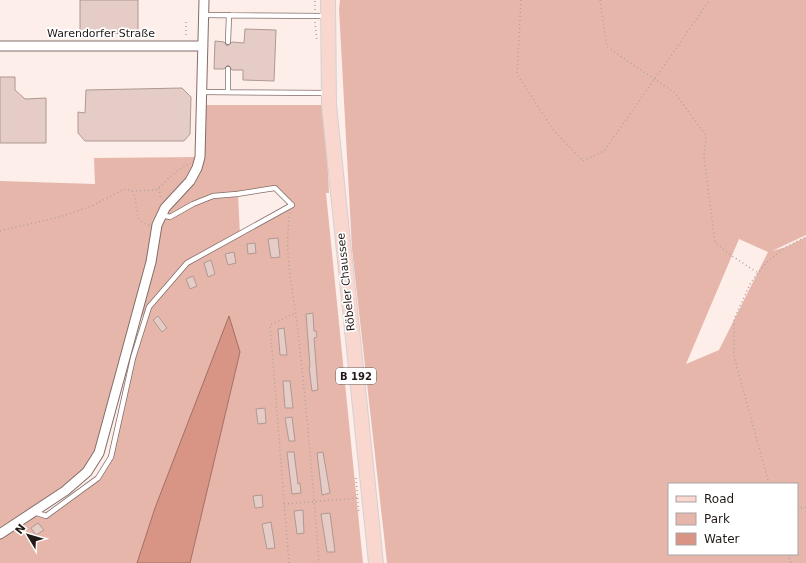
<svg xmlns="http://www.w3.org/2000/svg" width="806" height="563" font-family="'DejaVu Sans',sans-serif">
  <rect width="100%" height="100%" fill="#feeeea"/>
  <!-- green -->
  <path fill="#e7b6ab" fill-rule="evenodd" d="M340,0H806V235L772,251L786,247L806,237V563H387L352,249L339,9ZM739,239L768,252L719,350L686,364ZM669,484H797V554H669Z
    M201,105H329L325,112L329,193H326L363,563H190L240,352L155,508L137,563H0V181L95,184L94,158L200,157ZM275,188L292,205L240,235L238,194ZM148,308L133,358L111,457L98,478L46,516L34,511L65,491L99,453L130,334Z"/>
  <!-- water -->
  <path fill="#d89485" stroke="#a26f64" d="M229,316L240,352L190,563H137L155,508Z"/>
  <!-- building -->
  <path fill="#e5ccc6" stroke="#af9892" d="M80,0H138V33L80,34Z
    M245,29L276,30L274,81L243,80V70H232L228,65L224,69H214L215,41L224,42L227,46L232,42L244,43Z
    M0,77H15V90L25,99L46,98V143H0Z
    M182,88L191,97L190,134L184,141H85L78,133V112L85,113L86,90Z
    M278,238L280,257L271,258L268,239Z
    M255,243L256,253L248,254L247,244Z
    M234,252L236,263L228,265L225,254Z
    M211,260L215,274L208,277L204,263Z
    M193,276L197,286L190,289L186,279Z
    M313,313L314,331H316L317,337L314,338L318,390L312,391L309,367H310L306,314Z
    M158,316L167,328L162,332L153,320Z
    M284,328L287,355H280L278,329Z
    M283,381H290L293,408H285Z
    M265,408L266,423L258,424L256,409Z
    M292,417L295,441H289L285,418Z
    M287,452H294L298,484L300,483L301,493L292,494Z
    M323,452L330,493L322,495L317,453Z
    M262,495L263,507L255,508L253,496Z
    M303,510L304,533L297,534L294,511Z
    M330,513L335,552H327L321,514Z
    M271,522L275,548L267,549L262,524Z
    M38,523L44,530L36,535L31,528Z"/>
  <g fill="none" stroke-linecap="round" stroke-linejoin="round">
    <!-- service casing -->
    <g stroke="#836d68" stroke-width="6">
      <path id="service" d="M204,15L326,16
        M228,42L229,15
        M201,92L328,93
        M228,92V69
        M34,512L46,516L98,478L111,457L133,358L149,307L187,263L292,205L275,188L237,194L213,196L193,204L170,217L162,215"/>
    </g>
    <!-- minor casing -->
    <g stroke="#836d68" stroke-width="11">
      <path id="minor" d="M0,46H203
        M0,534L65,491L87,472L99,453L151,262L157,225L165,208L190,181L197,168L200,157L204,0"/>
    </g>
    <!-- primary casing -->
    <g stroke="#d3d1d1" stroke-width="16">
      <path id="primary" d="M328,0L329,105L376,563"/>
    </g>
    <!-- path -->
    <path stroke="#b0a39f" stroke-width="1.5" stroke-dasharray="1 3" stroke-linecap="butt" d="M521,0L517,74L554,131L583,161L604,151L710,0
      M600,0L607,47L675,93L706,136L704,158L715,242L729,254L758,273
      M315,10V0
      M186,22V38
      M315,22L317,42
      M159,188L161,200
      M132,191L156,190L178,170L190,163
      M290,213C283,252 294,294 298,333C307,410 313,486 319,563
      M0,231L59,217L92,206L124,189L132,191C140,203 131,222 150,225
      M356,478L359,514
      M769,484L734,356V319L751,282L765,264L786,247L806,237
      M284,504L358,498
      M797,509L806,507
      M788,554L791,563
      M289,563L270,325L295,313"/>
    <!-- service -->
    <use href="#service" stroke="#fff" stroke-width="4.5"/>
    <!-- minor -->
    <use href="#minor" stroke="#fff" stroke-width="9"/>
    <!-- primary -->
    <use href="#primary" stroke="#f9d6ce" stroke-width="14"/>
  </g>
  <g text-anchor="middle" dominant-baseline="central" stroke-width="3.5" stroke-linejoin="round" paint-order="stroke">
    <!-- shield labels -->
    <rect fill="#fff" stroke="#655f5d" stroke-width="1" x="336" y="368" width="40" height="16" rx="3"/>
    <g font-size="10" font-weight="bold" fill="#231a18">
      <text x="356" y="376">B 192</text>
    </g>
    <!-- street labels -->
    <g font-size="11" fill="#231a18" stroke="#fff">
      <text x="101" y="33">Warendorfer Straße</text>
      <text transform="translate(346 282) rotate(-96)">Röbeler Chaussee</text>
    </g>
  </g>
  <!-- legend -->
  <rect x="668" y="483" width="130" height="72" fill="#ffffff" stroke="#a7a3a3"/>
  <rect x="676" y="496" width="20" height="6" fill="#f9d6ce" stroke="#a7a3a3"/>
  <text x="704" y="503" font-size="12" fill="#231a18">Road</text>
  <rect x="676" y="513" width="20" height="12" fill="#e7b6ab" stroke="#a7a3a3"/>
  <text x="704" y="523" font-size="12" fill="#231a18">Park</text>
  <rect x="676" y="533" width="20" height="12" fill="#d89485" stroke="#a7a3a3"/>
  <text x="704" y="543" font-size="12" fill="#231a18">Water</text>
  <!-- north arrow -->
  <g transform="translate(28 535) rotate(308)" stroke="#ffffff" stroke-width="3" paint-order="stroke">
  <path d="M0-3L7 15L0 10L-7 15Z" fill="#231a18"/>
  <text y="-6" font-size="11" font-weight="bold" text-anchor="middle" fill="#231a18">N</text>
  </g>
</svg>
